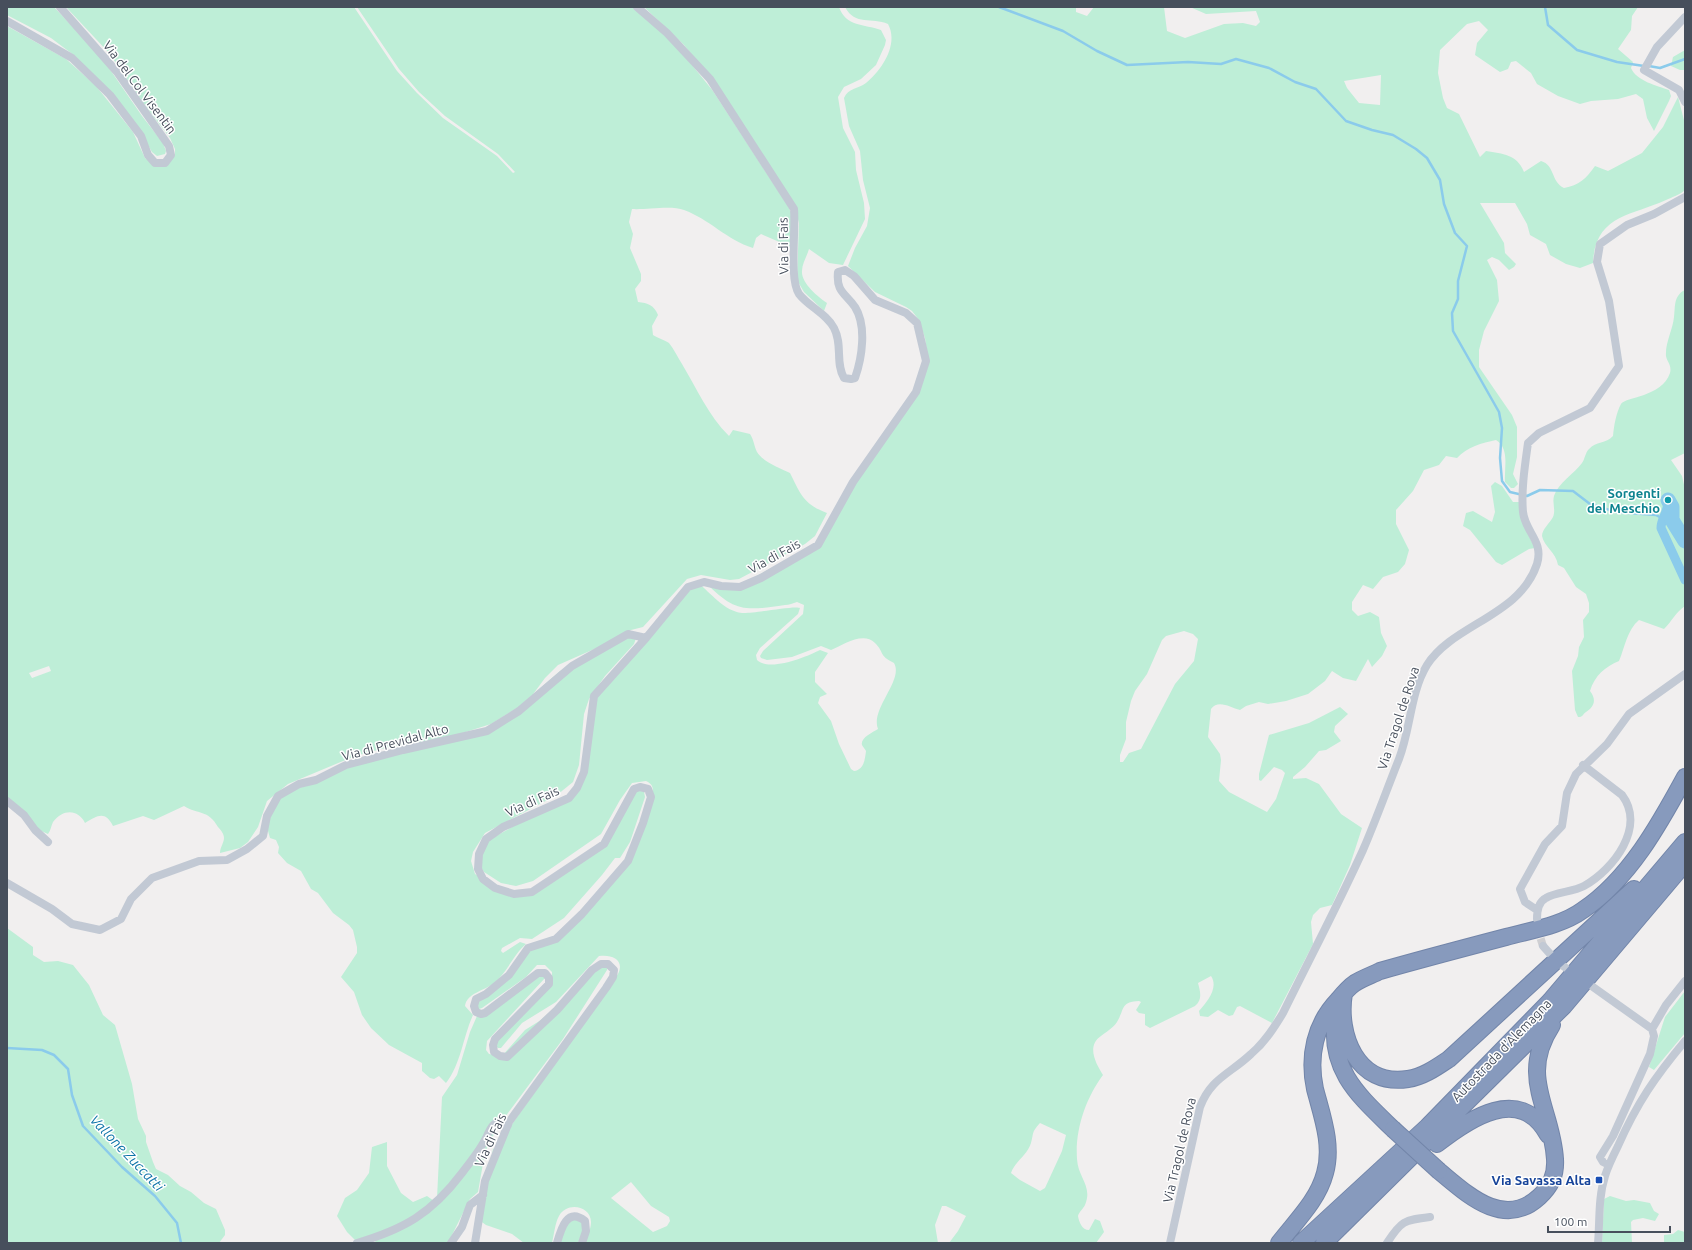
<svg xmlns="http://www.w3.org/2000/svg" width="1692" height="1250" font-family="Ubuntu,sans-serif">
  <rect width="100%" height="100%" fill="#f1efef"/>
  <!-- green -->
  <path fill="#beeed7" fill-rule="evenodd" d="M7,7H54L102,58L142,116L163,143L166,151L165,154L157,156L152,152L139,130L75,56L51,38L7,15Z
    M66,7H354L397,71L417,93L443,118L497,156L513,173L515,172L498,154L445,116L419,92L399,69L357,7H635L679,49L713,91L788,206L791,212V247L761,234L756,238L753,248C727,240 709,219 684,210C671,205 646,210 632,209L629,222L633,234L630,248L641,274V281L635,289L638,302C648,303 654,305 658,315L652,326L653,335C657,338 665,340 669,343C674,349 678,358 682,364C697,389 708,415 729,436L733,430L750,434C754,440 754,446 757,452C763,462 780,468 790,473C800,493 803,504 827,513L815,536L805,544L739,579L730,580L701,575L687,579L643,627L631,630L608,643L558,665L545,678L528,701L491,724L453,736L385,748L355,756L288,784L267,801L258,827L248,842L240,848L220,853C220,847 224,843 224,838C224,834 221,830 218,827C208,809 198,815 184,806L154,820L143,816L113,826C105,810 97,816 85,823C78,809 63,809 53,822C51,826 51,830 48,834L39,830L7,798V26L66,59L96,86L133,132L145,158L155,165L175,155V149L170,138L149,111L109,53ZM49,666L51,671L32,678L29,673Z
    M644,7H839C846,27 864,24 881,30L886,40L885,45L876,65L861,79L844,87L838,97L843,128L855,152L856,170L864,203L865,219L843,265L829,263L809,249C807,256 802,264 802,271C801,283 818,297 827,303L824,311L804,292L797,280L799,223L794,203L718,87L684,45Z
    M845,7H1076V12L1087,16L1094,7H1164L1167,31L1185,38L1224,24L1243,23L1256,26L1260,22L1256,11L1206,14L1190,7H1638L1632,16L1631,30L1618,49L1633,62L1631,68C1636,81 1658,86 1669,90L1671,96L1669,101L1654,131L1647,118L1643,99L1636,94L1618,99L1591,101L1580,104L1558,96L1537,84L1531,73L1516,61L1511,62L1508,69L1500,72L1475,55L1477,43L1488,30L1479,21L1467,24L1440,50L1438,73L1443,98L1447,108L1459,114L1480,157L1486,151C1503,154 1517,154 1524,172L1541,161C1555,165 1551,182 1564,188C1579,185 1586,179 1595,166L1608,171L1642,153L1663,127L1678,97L1685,124V190C1680,195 1672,197 1666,200C1631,216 1595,215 1593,263L1580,268L1566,264L1550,255L1546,244L1530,235L1527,224L1515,203H1480L1504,243L1505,253L1516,264L1514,267L1509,270L1499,260L1492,257L1487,260L1497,280L1499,301L1484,331L1479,350V367L1512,415L1517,427V457L1513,474L1518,484L1514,488H1511L1505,482C1504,467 1510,449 1496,440C1482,443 1467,447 1457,458L1446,456L1439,465L1424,470L1413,491L1396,510V524L1409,550L1405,564L1398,572L1383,577L1373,589L1363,585L1352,602V610L1358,616L1370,612L1379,617L1381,633L1387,646L1382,656L1372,667L1368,659L1356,681L1343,678L1332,671L1325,681L1308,694L1286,701L1268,704L1259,702L1246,706L1240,710C1230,707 1218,699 1211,709L1208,737L1220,754L1221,760L1219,781L1229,792L1267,812L1276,799L1285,773L1282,770L1274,767L1261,781L1259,780V774L1269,735L1309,723L1340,707L1348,714L1335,726L1334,732L1341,741L1326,750L1319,751L1305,767L1293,777V779L1306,778L1319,784L1341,814L1362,828L1350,865L1332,905L1320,908L1313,915L1311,922L1313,944L1272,1023L1240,1006L1237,1007L1233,1015L1229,1016L1218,1010L1208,1017L1200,1016L1199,1011C1207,1002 1219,988 1211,976L1198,983C1200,991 1203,999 1195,1006L1150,1028L1145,1025V1014L1139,1013L1136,1010L1141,1002L1139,1001C1120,1002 1125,1009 1117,1022C1113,1028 1106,1032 1101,1036C1086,1046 1096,1064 1103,1075C1086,1098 1075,1129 1077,1159C1078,1178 1093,1186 1085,1205C1083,1209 1079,1212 1078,1216C1079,1222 1082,1230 1089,1230L1095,1219L1100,1221L1104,1232L1096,1243H949L958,1231L966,1216L946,1206H942L935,1225L938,1243H584C587,1237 591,1229 591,1222C591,1206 567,1201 559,1216C555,1223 554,1235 552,1243H524L512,1234L486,1225L479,1220L493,1149L496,1147L618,974C625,960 612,954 599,956L556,1002L522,1023L501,1048H498L494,1044L552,980V972L545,965H537L526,977L482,1008L479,1009L476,1004L528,952L552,940L623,866L653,793C653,786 652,784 646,781L632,783L620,800L601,834L533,881L516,886L501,883L484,872L479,864L487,841L557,802L578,788L596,699L678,597L698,583C711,593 724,611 742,613C753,614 795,605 800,608L798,614L760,648L756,655L757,660C770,672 806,657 820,650L828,653L815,672V682L827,694L820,697L818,703L831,721L839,744L851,769L854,771C864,770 865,759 866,751C865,749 863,747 862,745C860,738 873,732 878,729C870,709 904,680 894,663C878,655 885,653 875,643C863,631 843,645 831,650L821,646L792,657L767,660L761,658L760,656L763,651L803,614L804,605L797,602C793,603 789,605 785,605C743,611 735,612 705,582L740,585L816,544L916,389L927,352L925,338L919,320L912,311L906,307L875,292L848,266L855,248L867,226L870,208L863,180L860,151L849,126L844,98C848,88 858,89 866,83C882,70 899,44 888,24C872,17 855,26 845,7ZM1381,75L1380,105L1359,103L1347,88L1344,81ZM1184,631L1193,634L1198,639L1194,661L1175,684L1141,749L1129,753L1123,762H1120V755L1126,739V722L1131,701L1135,691L1147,674L1162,640L1166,636ZM1040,1123L1066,1135L1062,1151L1045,1188L1040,1191L1020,1180L1011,1173C1015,1161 1027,1156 1031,1143C1034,1133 1031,1133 1040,1123ZM631,1182L651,1206L669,1217L670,1221L667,1226L653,1232L611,1198Z
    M1685,50V70H1680L1671,66L1673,57Z
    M1685,290V453L1671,460L1682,476L1685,489V606C1676,612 1672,621 1664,629L1639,620C1627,630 1625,647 1619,661C1605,667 1595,675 1590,691C1597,700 1594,707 1586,712C1582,715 1583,717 1578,717L1575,710L1572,671L1578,656L1579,647L1584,637L1583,620L1589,612V603L1586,594L1576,587L1564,568L1558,565C1556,552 1544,547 1542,536C1542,529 1550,523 1553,517C1556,510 1552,503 1554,496C1558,483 1574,474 1582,463C1585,459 1585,453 1589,449C1596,441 1606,444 1613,436C1614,426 1616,413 1621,404C1625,397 1662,397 1670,373C1672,365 1667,362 1666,356C1665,343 1673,329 1674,317C1675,310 1674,302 1678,296C1680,293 1682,291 1685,290Z
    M1495,482L1502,486L1513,502H1519C1518,519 1528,533 1535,548L1529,549L1502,565L1496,562L1470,530L1463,526L1466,513L1473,511L1492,522L1495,512L1491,486Z
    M628,634L636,638L634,644L605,676L589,699L584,714L579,765L573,782L557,795L485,833L473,852L471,861L475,874L501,891L532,889L603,841L636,789L644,792L645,797L630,842L620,858H615L602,875L564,918L532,939L520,938L502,948L501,951L503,953L520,942L526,944C513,955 507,973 494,983C484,991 467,993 465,1006L473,1015C463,1037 461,1064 446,1083L439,1076L434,1079L430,1078L422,1071V1063L389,1045L371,1028L362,1015L354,992L341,977L357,953V947L353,930L349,925L333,913L318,893L311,889L301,871L287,863L278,853L279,847L276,840L270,838L266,824L278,796L375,755L494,728L560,671Z
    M7,928L33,947V955L44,962L58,961L73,965L89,985L103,1015L115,1025L132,1084L138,1119L146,1136V1142L153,1162L156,1169L168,1175L180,1186L191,1192L204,1203L216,1209L225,1230V1235L219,1243H7Z
    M601,966L607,968V970L563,1039L502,1121L437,1198L442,1097L457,1075L470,1032L477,1016L540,973L545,978L487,1041L486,1050L489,1054L502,1056L525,1030L541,1020Z
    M1685,991V1033L1654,1070L1649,1067L1665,1017Z
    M498,1126L485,1152L478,1192L470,1199L448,1243H375L376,1239L429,1212L492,1130Z
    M387,1142V1166L401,1193L413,1202L427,1196L434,1201L395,1228L355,1240L347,1232L337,1216L345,1198L357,1190L369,1173L372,1147Z
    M1610,1196L1626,1201L1634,1200L1650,1203L1654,1211L1659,1214L1655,1221L1643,1218L1633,1220L1631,1222L1632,1243H1602L1604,1199Z
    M581,1218L583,1231L578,1243H559L564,1222Z
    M1678,1230L1685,1232V1243H1664V1235L1673,1234Z"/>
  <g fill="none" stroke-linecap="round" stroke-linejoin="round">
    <!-- stream -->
    <path stroke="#8bcbeb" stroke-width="2.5" d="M999,7L1063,31L1097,51L1127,65L1188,62L1221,64L1236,59L1269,68L1295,82L1316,89L1346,121L1372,130L1393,135L1416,149L1427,158L1440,180L1444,204L1455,233L1467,246L1458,281V299L1452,313L1453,331L1499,412L1502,428L1500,458L1502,481L1510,492L1527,496L1540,490L1573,491L1590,504L1616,512L1656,515L1677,527
      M1545,7L1548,25L1577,50L1617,62L1644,66
      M1649,66L1660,68L1685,59
      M7,1048L42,1050L54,1055L68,1069L72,1095L83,1126L122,1167L155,1196L177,1223L181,1243"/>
    <!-- canal -->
    <path stroke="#8bcbeb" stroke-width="9" d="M1668,500C1669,511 1661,518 1661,528L1685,580"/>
    <!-- river -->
    <path stroke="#8bcbeb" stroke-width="15" d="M1668,500L1672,507V520L1685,541"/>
    <!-- minor-tunnel -->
    <path stroke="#cfcfd2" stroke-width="8" stroke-dasharray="8 4" stroke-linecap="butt" d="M1537,927L1543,946"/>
    <!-- motorway casing -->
    <g stroke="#7285a9" stroke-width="18">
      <path id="motorway" d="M1344,993C1337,1035 1357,1087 1408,1079C1423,1077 1437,1067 1449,1059L1634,889
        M1336,1017C1328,1070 1359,1096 1393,1129
        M1437,1144C1469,1119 1520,1084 1548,1135
        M1439,1171C1466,1193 1503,1230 1539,1197C1551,1186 1556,1175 1555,1159C1552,1108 1518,1077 1552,1025
        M1279,1243C1296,1221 1318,1200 1325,1173C1333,1145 1322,1116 1315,1089C1308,1056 1315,1024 1338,1000C1343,994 1349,987 1355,983C1363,978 1372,975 1380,971C1422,959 1464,948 1506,937C1531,930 1561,926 1583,910C1629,879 1659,825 1685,777
        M1301,1243L1427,1127L1550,1001L1685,842
        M1324,1243L1564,1006L1685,863"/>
    </g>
    <!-- minor -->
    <path stroke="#c2c9d4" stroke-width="8" d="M1685,17L1657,47L1644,70L1679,90L1685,102
      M7,21L72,58L110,95L141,136L148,155L155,163H165L171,155L169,146L117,72L60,7
      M7,801L24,815L35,830L48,842
      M7,883L52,909L72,924L100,930L121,919L131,899L152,878L199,861L227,860L247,849L263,836L267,816L278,796L299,784L316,780L346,765L403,750L487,731L519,711L572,666L628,634L646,638
      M1537,910L1525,902L1520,889L1545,844L1562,826L1567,793L1576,774L1607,744L1629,714L1685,674
      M1537,919C1537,911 1538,902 1546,898C1556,892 1573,892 1584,886C1614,869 1646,827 1622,795L1583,765
      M1543,946L1552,956
      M1560,964L1566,968
      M1593,987L1652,1029L1654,1036L1650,1054L1613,1136L1600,1157L1603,1162L1609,1165
      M1652,1029L1666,1005L1685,981
      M357,1243C404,1229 431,1214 462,1173C470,1162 480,1151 486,1138C489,1133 490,1126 496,1123C500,1122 504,1124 508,1125
      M451,1243L462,1227L470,1205L483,1195
      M475,1243L485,1181L509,1122L606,988L613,977L614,970L608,964H601L592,970L557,1010L507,1057L500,1056L494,1052L493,1045L495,1039L549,984V978L545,973H538L485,1013L481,1014L476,1012L474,1006L476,999L486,994L509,975L528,948L556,939L582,914L628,861L643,823L651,797L648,789L640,787L634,789L604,844L532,892L514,894L495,888L483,879L478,869L479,854L486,839L503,827L569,798L577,788L584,772L594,696L646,638L688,587L704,582L721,586L740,587L761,578L818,545L853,482L916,392L926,361L917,323L906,313L875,300L854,276L845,270L838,272C836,292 845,293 855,307C867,326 862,358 855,378L851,379L844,378C835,363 843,345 834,328C826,313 809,307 799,294C789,279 796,230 794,209L710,79L667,33L637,7
      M557,1243C561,1229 567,1207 585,1221L586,1231L582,1243
      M1170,1243L1200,1107C1211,1078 1230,1074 1251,1054C1265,1042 1274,1028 1283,1013C1310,958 1338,905 1363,850C1376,820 1387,789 1399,759C1411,728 1410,693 1427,665C1453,624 1520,616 1537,564C1544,541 1525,532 1523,512C1521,490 1525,465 1528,443L1539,433L1590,408L1619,366L1609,301L1597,262L1600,244L1627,225L1654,214L1685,197
      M1387,1243C1401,1221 1404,1220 1430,1217
      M1598,1243C1600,1221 1598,1198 1605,1176C1608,1166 1613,1156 1618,1146C1637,1103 1655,1077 1685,1041"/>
    <!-- motorway -->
    <use href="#motorway" stroke="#879abd" stroke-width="16"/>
    <!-- motorway-bridge casing -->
    <g stroke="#7285a9" stroke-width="18" stroke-linecap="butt">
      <path id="motorway-bridge" d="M1393,1129L1439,1171"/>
    </g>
    <!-- motorway-bridge -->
    <use href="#motorway-bridge" stroke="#879abd" stroke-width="16"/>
  </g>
  <!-- markers -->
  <circle fill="#0f9aa8" stroke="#fff" stroke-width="1.5" cx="1668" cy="500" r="4"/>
  <rect fill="#1a4fb4" stroke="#fff" stroke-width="1.5" x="1595" y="1176" width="8" height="8" rx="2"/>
  <g text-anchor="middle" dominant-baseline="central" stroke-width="3" stroke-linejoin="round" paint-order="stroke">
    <!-- street labels -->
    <g font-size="13" fill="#474f5c" stroke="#fff">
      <text transform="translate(140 87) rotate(53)">Via del Col Visentin</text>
      <text transform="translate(783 246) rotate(-91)">Via di Fais</text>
      <text transform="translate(774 556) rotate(-29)">Via di Fais</text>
      <text transform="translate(1398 718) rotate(-72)">Via Tragol de Rova</text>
      <text transform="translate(395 742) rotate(-15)">Via di Previdal Alto</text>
      <text transform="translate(532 801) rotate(-24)">Via di Fais</text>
      <text transform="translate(1501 1050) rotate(-46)">Autostrada d'Alemagna</text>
      <text transform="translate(490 1140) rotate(-65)">Via di Fais</text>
      <text transform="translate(1179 1150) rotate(-77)">Via Tragol de Rova</text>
    </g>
    <!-- culture labels -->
    <g font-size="13" font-weight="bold" fill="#0d838f" stroke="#fff" text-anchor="end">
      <text x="1660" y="493">Sorgenti<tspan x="1660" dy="15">del Meschio</tspan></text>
    </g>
    <!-- transit labels -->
    <g font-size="13" font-weight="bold" fill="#164399" stroke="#fff" text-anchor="end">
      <text x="1591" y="1180">Via Savassa Alta</text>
    </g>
    <!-- water labels -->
    <g font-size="14" font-style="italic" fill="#0e74a8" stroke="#fff">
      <text transform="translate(127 1153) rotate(46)">Vallone Zuccatti</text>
    </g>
  </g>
  <!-- border -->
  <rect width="1692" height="1250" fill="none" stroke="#474f5c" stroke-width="16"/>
  <!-- scale -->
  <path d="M1548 1226v6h122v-6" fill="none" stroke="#474f5c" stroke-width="2"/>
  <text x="1554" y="1226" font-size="12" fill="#474f5c" stroke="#ffffff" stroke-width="3" paint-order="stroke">100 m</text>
</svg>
